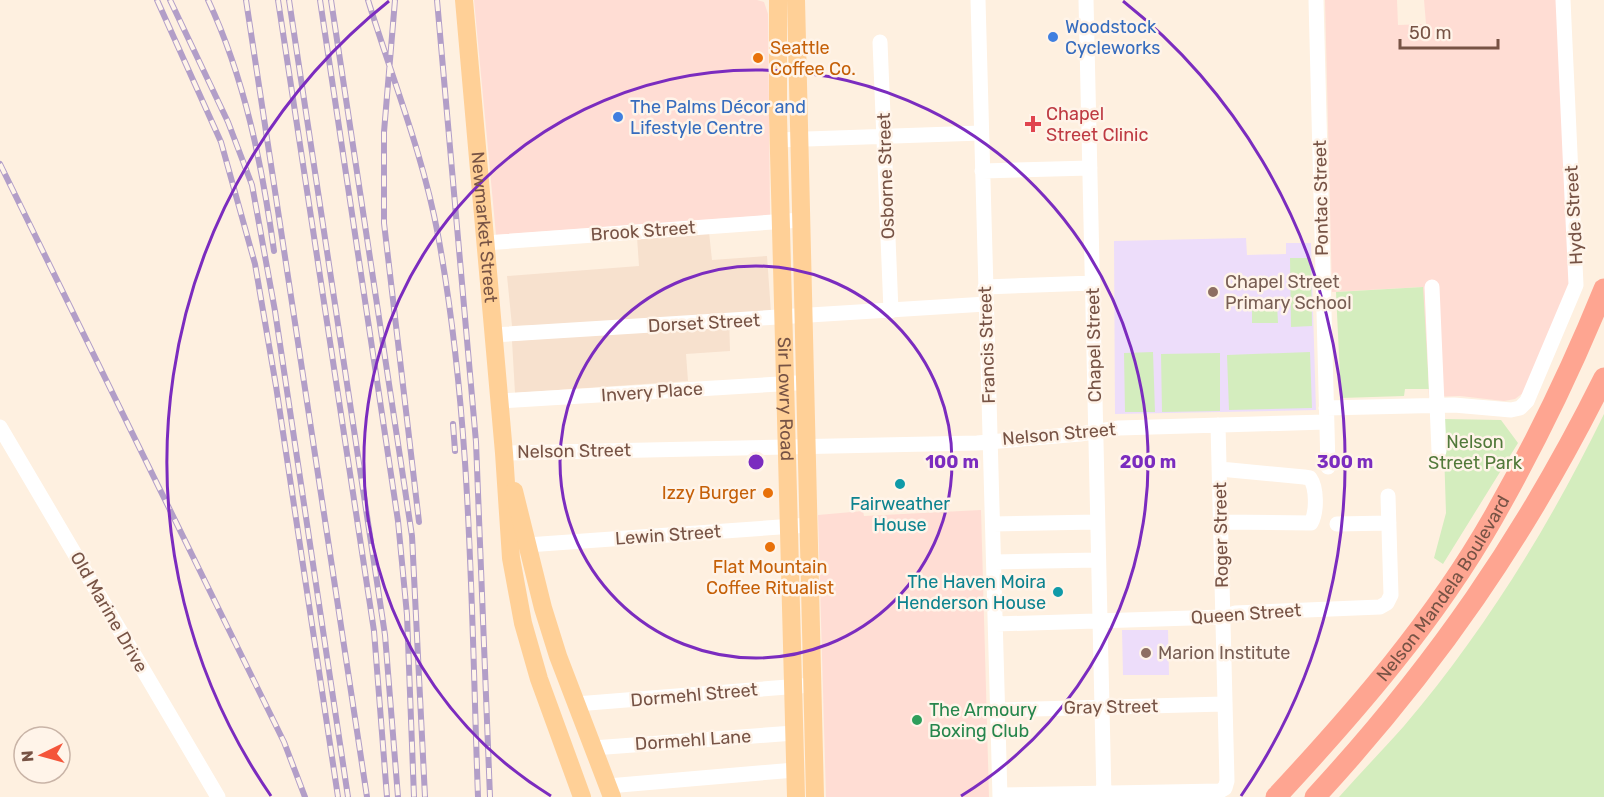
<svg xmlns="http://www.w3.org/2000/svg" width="1604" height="797" font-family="Rubik,sans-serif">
  <rect width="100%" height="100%" fill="#fef0e0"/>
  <!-- residential -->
  <path fill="#f7e1ce" d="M709,232L712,260L767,256L771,313L729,315L730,351L686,354L688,381L515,393L512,341L537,339L536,325L512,326L507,276L639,266L637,237Z"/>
  <!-- commercial -->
  <path fill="#ffddd4" d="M474,0H757L764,2L768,14L770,215L496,235Z
    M1325,0H1397L1398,25L1426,24L1424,0H1557L1570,284L1523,393L1515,399L1504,401L1460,396L1429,397L1422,287L1332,292Z
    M981,510L989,797H826L818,515L863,511L864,516Z"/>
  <!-- education -->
  <path fill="#edddfa" d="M1246,238L1247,255L1286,254V243H1311L1316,410L1115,414L1114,241Z
    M1122,630H1168L1169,675H1123Z"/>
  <!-- green -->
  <path fill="#d4edbe" d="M1290,258H1311L1312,326L1291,327Z
    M1423,287L1429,389H1405L1404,396L1341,398L1336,292Z
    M1277,304L1278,323H1252V305Z
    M1153,352L1155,412H1125L1124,353Z
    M1310,352L1312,408L1229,410L1227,355Z
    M1220,353V411L1162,412L1161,354Z
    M1604,414V797H1339C1360,773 1383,750 1404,726C1484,632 1550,525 1604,414Z
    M1443,419L1501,420L1518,443L1443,564L1434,558L1446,513Z"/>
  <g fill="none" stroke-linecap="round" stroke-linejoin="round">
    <!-- minor -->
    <path stroke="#fff" stroke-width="15" d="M978,0L1000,797
      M1086,0L1104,797
      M1316,0L1328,467
      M880,42L891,311
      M778,140L981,133
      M982,171L1090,168
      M485,243L801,220
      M985,287L1093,283
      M1432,287L1439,451
      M493,335L986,304
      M499,401L796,383
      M1326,408L1454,405L1511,410L1520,408L1527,401L1576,285L1563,0
      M0,427L218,797
      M504,453L977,443L1080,434L1119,428L1326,422
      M1220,469L1304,477L1310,478C1317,488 1317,512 1311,523L1221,522
      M993,524L1097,522
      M1337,524L1389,523
      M527,545L809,525
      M994,562L1098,560
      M996,624L1223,617L1235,613L1380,607L1387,603L1391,595L1388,496
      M576,704L813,685
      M998,710L1224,704
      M593,748L794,733
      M608,786L795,770
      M1000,795L1220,791L1225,788L1227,781L1218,425"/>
    <!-- major -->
    <g stroke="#ffd097" stroke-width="18">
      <path id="s1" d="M464,0L504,453L511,558L523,623L539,679L582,797"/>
      <path id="s2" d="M778,0V115L796,797"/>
      <path d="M796,0L815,797"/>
      <path d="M514,491L543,608L558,656L612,797"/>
    </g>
    <!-- highway -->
    <g stroke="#fea591" stroke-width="21">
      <path id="s3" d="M1276,797C1356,711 1435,620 1493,518C1535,444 1572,368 1604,289"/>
      <path d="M1315,797C1435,667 1525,537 1604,378"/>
    </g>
    <!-- rail casing -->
    <g stroke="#b29ec8" stroke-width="6">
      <path id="rail" d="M157,0L221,142L255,264L276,386L338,797
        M170,0L228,122L252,185L275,311L348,797
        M208,0C245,79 262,165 274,251
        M246,0L367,797
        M278,0L374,631L387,797
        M289,0L385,635L398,797
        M320,0L398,521L407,615L414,797
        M331,0L412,536L425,797
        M368,0C392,78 423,154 438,235C472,420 471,610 478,797
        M395,0L384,132V223L419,522
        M437,0L476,442L490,797
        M0,164L284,742L305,797
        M453,424L455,451"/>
    </g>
    <!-- rail -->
    <use href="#rail" stroke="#fff4e9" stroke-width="4" stroke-dasharray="11" stroke-linecap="butt"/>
  </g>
  <!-- distance rings -->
  <g fill="none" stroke="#7b2cbf" stroke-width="3">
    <circle cx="756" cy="462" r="196"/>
    <path d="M551 796A392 392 0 1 1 961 796"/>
    <path d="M271 796A589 589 0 0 1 389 1M1123 1A589 589 0 0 1 1241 796"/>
  </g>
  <!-- markers -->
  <g fill="#3f7fe0" stroke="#fff4e9" stroke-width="2">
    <circle cx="1053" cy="37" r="6"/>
    <circle cx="618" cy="117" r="6"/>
  </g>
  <g fill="#e8710a" stroke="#fff4e9" stroke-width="2">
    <circle cx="758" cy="58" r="6"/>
    <circle cx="768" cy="493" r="6"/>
    <circle cx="770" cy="547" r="6"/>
  </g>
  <path fill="#e0444e" stroke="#fff4e9" stroke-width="2" d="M1030 115h6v6h6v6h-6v6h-6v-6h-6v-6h6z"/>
  <g fill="#8d6e63" stroke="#fff4e9" stroke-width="2">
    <circle cx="1213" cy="292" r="6"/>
    <circle cx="1146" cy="653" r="6"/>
  </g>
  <g fill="#0f9aa8" stroke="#fff4e9" stroke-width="2">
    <circle cx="900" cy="484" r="6"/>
    <circle cx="1058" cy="592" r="6"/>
  </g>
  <circle fill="#2e9e5b" stroke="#fff4e9" stroke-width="2" cx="917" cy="720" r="6"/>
  <g text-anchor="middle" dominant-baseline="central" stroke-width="5" stroke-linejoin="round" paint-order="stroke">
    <!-- shop labels -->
    <g font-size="18" fill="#366cbe" stroke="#fff4e9" text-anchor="start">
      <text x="1065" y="27">Woodstock<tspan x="1065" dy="21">Cycleworks</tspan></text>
      <text x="630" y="107">The Palms Décor and<tspan x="630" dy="21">Lifestyle Centre</tspan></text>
    </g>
    <!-- food labels -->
    <g font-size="18" fill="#c56008" stroke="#fff4e9" text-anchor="start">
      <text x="770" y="48">Seattle<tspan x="770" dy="21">Coffee Co.</tspan></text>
      <text x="756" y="493" text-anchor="end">Izzy Burger</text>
      <text x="770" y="567" text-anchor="middle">Flat Mountain<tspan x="770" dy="21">Coffee Ritualist</tspan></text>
    </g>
    <!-- health labels -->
    <g font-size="18" fill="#be3a42" stroke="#fff4e9" text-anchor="start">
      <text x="1046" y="114">Chapel<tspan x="1046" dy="21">Street Clinic</tspan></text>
    </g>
    <!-- street labels -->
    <g font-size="18" fill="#775345" stroke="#fff4e9">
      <text transform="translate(886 176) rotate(-92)">Osborne Street</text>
      <text transform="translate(1321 198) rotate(-91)">Pontac Street</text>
      <text transform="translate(1574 215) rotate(-93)">Hyde Street</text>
      <text stroke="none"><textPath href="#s1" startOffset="228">Newmarket Street</textPath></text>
      <text transform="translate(643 231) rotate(-4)">Brook Street</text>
      <text transform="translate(704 323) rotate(-3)">Dorset Street</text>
      <text transform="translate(987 345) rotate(-92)">Francis Street</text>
      <text transform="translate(1094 345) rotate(-91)">Chapel Street</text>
      <text transform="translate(652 392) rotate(-4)">Invery Place</text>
      <text stroke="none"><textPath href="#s2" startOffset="399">Sir Lowry Road</textPath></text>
      <text transform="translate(1059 434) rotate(-5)">Nelson Street</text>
      <text transform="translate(574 451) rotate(-1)">Nelson Street</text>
      <text transform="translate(668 535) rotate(-4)">Lewin Street</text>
      <text transform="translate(1221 535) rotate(-91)">Roger Street</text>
      <text stroke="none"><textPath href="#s3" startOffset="268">Nelson Mandela Boulevard</textPath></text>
      <text transform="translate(109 612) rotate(60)">Old Marine Drive</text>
      <text transform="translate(1246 614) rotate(-4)">Queen Street</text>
      <text transform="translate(694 695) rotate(-5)">Dormehl Street</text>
      <text transform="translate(1111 707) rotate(-1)">Gray Street</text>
      <text transform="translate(693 740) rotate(-4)">Dormehl Lane</text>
    </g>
    <!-- education labels -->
    <g font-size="18" fill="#785e54" stroke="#fff4e9" text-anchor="start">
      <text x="1225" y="282">Chapel Street<tspan x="1225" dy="21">Primary School</tspan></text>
      <text x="1158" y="653">Marion Institute</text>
    </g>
    <!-- park labels -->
    <g font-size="18" fill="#51793a" stroke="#fff4e9">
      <text x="1475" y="442">Nelson<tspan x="1475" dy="21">Street Park</tspan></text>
    </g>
    <!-- culture labels -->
    <g font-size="18" fill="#0d838f" stroke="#fff4e9">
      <text x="900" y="504">Fairweather<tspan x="900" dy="21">House</tspan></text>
      <text x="1046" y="582" text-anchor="end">The Haven Moira<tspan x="1046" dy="21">Henderson House</tspan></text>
    </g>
    <!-- leisure labels -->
    <g font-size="18" fill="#27864d" stroke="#fff4e9" text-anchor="start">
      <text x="929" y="710">The Armoury<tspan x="929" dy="21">Boxing Club</tspan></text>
    </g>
  </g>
  <circle cx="756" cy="462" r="9" fill="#7b2cbf" stroke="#fff4e9" stroke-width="3"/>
  <g font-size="18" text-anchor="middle" font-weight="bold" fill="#7b2cbf" stroke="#fff4e9" stroke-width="5" stroke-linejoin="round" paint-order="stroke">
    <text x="952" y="468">100 m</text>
    <text x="1148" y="468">200 m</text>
    <text x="1345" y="468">300 m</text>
  </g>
  <!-- north arrow -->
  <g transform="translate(42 755) rotate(265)"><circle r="28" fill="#fff4e9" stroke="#c9b4a7" stroke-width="1.5"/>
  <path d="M0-4.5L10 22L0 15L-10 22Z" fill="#f4553a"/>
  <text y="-9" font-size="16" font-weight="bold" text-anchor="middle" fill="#775345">N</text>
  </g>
  <!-- scale -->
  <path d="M1400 39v9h98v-9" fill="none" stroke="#775345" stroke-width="3"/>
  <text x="1409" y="39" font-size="18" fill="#775345" stroke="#fff4e9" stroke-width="4.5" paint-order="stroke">50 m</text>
</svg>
